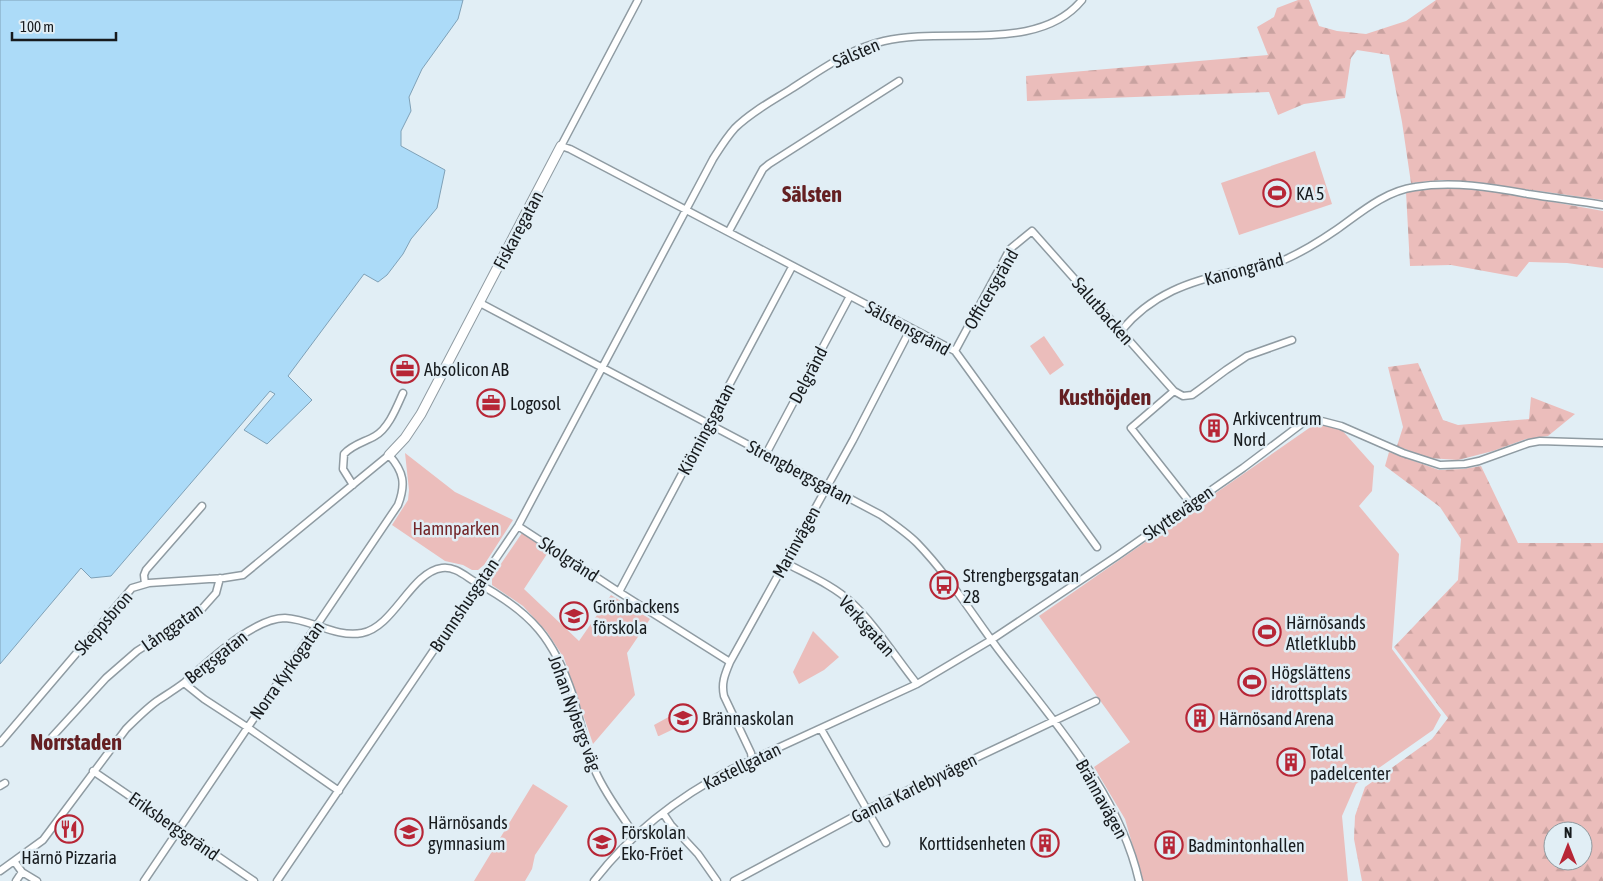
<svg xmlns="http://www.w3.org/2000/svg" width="1603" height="881" font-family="'Asap Condensed',sans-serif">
  <defs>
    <pattern id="forest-firs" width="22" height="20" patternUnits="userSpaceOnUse" patternTransform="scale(1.25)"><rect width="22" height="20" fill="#ebbdbb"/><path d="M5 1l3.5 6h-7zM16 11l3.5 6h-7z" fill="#c9a2a0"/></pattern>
  </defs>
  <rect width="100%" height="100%" fill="#e1eef5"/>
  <!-- forest -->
  <path fill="url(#forest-firs)" fill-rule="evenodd" d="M1298,0H1309L1319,26L1337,31L1366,34L1406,21L1436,0H1603V200L1539,191L1442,180L1411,183L1402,122L1389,55L1357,50L1351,58L1345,98L1304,104L1278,115L1269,92L1027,101L1026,76L1268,55L1257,27L1274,17L1277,8Z
    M1434,187L1482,189L1603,211V268L1567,263L1529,262L1517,277L1451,265L1410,266L1406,192Z
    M1418,363L1443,420L1458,425L1529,419L1531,397L1575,414L1548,436L1526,439L1493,451L1458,460L1429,458L1397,446L1403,427L1388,367Z
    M1389,452L1439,470L1463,469L1481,466L1518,543H1603V881H1362L1354,839L1355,816L1365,787L1432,739L1448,718L1394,647L1458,580L1461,539L1440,507L1385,466ZM1553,831H1583V861H1553Z"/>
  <!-- green -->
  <path fill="#ebbdbb" d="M1315,151L1332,204L1239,235L1221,183Z
    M1044,336L1064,365L1050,375L1030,346Z
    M1315,424L1340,428L1374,466L1372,491L1359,506L1399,554L1392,649L1441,715L1433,730L1356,784L1342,816L1348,881H1143L1125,819L1094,767L1130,742L1039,616Z
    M405,453L455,492L513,520L484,565L478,570H472L463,565L445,561L392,525L408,500L409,490Z
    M522,533H525L557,555L547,554L524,589L579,641L611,595L650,619L627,653L635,695L593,744L564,658L547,632L523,606L492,585V577Z
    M813,631L839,657L824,670L799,684L793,672Z
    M674,714L676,715L680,726L659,736H658L654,725Z
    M533,784L568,806L535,855L532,869L525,881H474Z"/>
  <!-- water -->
  <path fill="#acdbf8" stroke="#7fa1b7" d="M0,0H463L458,19L422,69L409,97L411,111L401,131V146L445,170L437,208L411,239L403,254L387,275L378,282L364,274L288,376L312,400L267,444L244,430L275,394L270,391L111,576L91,578L81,568L0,664Z"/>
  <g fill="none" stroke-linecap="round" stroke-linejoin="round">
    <!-- street casing -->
    <g stroke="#8f9ba2" stroke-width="9">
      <path id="street" d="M638,0L561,146L570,149L955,351L1097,547
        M729,231L763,169L769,164L899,81
        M480,303L881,515C894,524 907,533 917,543C948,575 972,614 998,649C1052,720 1119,792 1139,881
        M1121,331C1151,294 1190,281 1236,271C1251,268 1269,266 1284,260C1302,252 1320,241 1336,230C1360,213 1385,191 1415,187C1453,181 1491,187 1528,194C1553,198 1578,201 1603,205
        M955,351L1010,249L1032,231L1174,391
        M766,454L850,296
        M353,485L343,469L344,454C353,444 365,442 375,436C389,428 397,406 403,393
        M1191,504L1131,428L1174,391L1183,396L1192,395L1199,390L1226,370L1247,356L1292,340
        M518,526L619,592
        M784,562C806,574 833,585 851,602C874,623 897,659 917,684
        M145,584L144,575L146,570L202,506
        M730,662L619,592L792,267
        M184,683L204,699L247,727L339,791
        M821,729L886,843
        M52,737L106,678L137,651L200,611L216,593L220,578
        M0,743L132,588L149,583L224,578L243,575L389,455C404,472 406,484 398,505L144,881
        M752,760L751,753L724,696C721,683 725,674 730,662L853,440L911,328
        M93,771L254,881
        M0,786L5,783
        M663,813L671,825L698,854L717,881
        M14,861L22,872L37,881
        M0,871L43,840L126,729C136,719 146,709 157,701C166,695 176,689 185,682C208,662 253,618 285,618C311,619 335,638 362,633C394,627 411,572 442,568C456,566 467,578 479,584C532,613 554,639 573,696C580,720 585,745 594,768C604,793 621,813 635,836
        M16,881L22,872
        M277,881L518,526L713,159C720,148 726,138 735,128C751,112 772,101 791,89C821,70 849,49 884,41C945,26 1038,54 1082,0
        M594,881C631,833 678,797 732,769L917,684L991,640L1117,556L1243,468L1304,422L1314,419L1341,426L1403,453L1440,465L1465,464L1479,461L1529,443L1540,441L1603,443
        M734,881L866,810L1096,701"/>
    </g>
    <!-- secondary casing -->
    <g stroke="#8f9ba2" stroke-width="11">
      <path id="secondary" d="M389,455L405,438L421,414L561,146"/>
    </g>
    <!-- street -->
    <use href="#street" stroke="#fff" stroke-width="6"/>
    <!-- secondary -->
    <use href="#secondary" stroke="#fff" stroke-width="9"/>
  </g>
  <!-- icons -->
  <defs>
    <g id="stadium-ring" transform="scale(1.4375)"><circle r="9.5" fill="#e1eef5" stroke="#b72636" stroke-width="1.5"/><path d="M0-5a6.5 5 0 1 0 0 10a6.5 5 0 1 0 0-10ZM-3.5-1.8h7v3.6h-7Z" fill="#b72636"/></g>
    <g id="office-ring" transform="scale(1.4375)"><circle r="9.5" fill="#e1eef5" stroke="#b72636" stroke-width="1.5"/><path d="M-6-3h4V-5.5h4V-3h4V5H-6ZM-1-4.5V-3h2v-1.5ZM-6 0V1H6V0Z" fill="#b72636"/></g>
    <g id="building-ring" transform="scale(1.4375)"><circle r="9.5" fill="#e1eef5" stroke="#b72636" stroke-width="1.5"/><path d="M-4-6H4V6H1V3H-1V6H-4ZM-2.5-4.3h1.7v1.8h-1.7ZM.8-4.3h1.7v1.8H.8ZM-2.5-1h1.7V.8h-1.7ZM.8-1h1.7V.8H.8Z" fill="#b72636"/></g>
    <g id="bus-ring" transform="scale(1.4375)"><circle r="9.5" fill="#e1eef5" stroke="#b72636" stroke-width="1.5"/><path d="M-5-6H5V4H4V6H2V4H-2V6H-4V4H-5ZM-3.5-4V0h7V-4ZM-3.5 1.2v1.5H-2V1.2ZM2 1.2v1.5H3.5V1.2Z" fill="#b72636"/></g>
    <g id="school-ring" transform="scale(1.4375)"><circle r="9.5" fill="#e1eef5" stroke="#b72636" stroke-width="1.5"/><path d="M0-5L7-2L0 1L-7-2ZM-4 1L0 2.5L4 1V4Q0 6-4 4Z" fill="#b72636"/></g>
    <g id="restaurant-ring" transform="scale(1.4375)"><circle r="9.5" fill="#e1eef5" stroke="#b72636" stroke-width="1.5"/><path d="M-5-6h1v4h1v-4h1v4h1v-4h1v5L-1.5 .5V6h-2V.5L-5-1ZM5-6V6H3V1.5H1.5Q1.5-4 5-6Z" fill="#b72636"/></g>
  </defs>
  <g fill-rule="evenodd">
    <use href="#stadium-ring" x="1277" y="193"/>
    <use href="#office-ring" x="405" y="369"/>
    <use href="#office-ring" x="491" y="403"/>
    <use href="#building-ring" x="1214" y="428"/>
    <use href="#bus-ring" x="944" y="585"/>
    <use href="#school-ring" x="574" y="616"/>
    <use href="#stadium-ring" x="1267" y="632"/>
    <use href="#stadium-ring" x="1252" y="682"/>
    <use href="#school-ring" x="683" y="718"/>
    <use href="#building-ring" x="1200" y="718"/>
    <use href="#building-ring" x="1291" y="762"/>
    <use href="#restaurant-ring" x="69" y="829"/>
    <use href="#school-ring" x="409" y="832"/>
    <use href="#school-ring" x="602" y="842"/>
    <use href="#building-ring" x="1045" y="843"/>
    <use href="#building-ring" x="1169" y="845"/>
  </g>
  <g text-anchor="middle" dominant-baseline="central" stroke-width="5" stroke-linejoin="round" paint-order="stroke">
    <!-- street labels -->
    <g font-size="18" fill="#171b1e" stroke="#e1eef5">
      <text transform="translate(856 53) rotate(-23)">Sälsten</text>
      <text transform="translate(518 230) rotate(-62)">Fiskaregatan</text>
      <text transform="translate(1244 269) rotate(-15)">Kanongränd</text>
      <text transform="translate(991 289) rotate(-60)">Officersgränd</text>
      <text transform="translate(1103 311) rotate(49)">Salutbacken</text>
      <text transform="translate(908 328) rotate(29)">Sälstensgränd</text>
      <text transform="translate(808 375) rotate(-62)">Delgränd</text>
      <text transform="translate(706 429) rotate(-62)">Kiörningsgatan</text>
      <text transform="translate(800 472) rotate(28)">Strengbergsgatan</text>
      <text transform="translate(1178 513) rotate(-35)">Skyttevägen</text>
      <text transform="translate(796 542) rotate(-61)">Marinvägen</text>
      <text transform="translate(569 559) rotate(33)">Skolgränd</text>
      <text transform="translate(464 605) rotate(-56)">Brunnshusgatan</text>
      <text transform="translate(103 623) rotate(-49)">Skeppsbron</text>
      <text transform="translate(867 626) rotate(48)">Verksgatan</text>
      <text transform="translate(172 627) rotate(-35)">Långgatan</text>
      <text transform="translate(216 657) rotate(-38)">Bergsgatan</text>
      <text transform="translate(287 670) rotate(-55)">Norra Kyrkogatan</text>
      <text transform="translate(575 713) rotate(70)">Johan Nybergs väg</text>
      <text transform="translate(742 766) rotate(-26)">Kastellgatan</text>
      <text transform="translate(914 788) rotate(-26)">Gamla Karlebyvägen</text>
      <text transform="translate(1102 799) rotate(61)">Brännavägen</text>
      <text transform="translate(174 826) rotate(35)">Eriksbergsgränd</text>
    </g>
    <!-- poi labels -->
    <g font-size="18" fill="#171b1e" stroke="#e1eef5" text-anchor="start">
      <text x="1296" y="193">KA 5</text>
      <text x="424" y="369">Absolicon AB</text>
      <text x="510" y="403">Logosol</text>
      <text x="1233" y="418">Arkivcentrum<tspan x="1233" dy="21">Nord</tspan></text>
      <text x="963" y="575">Strengbergsgatan<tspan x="963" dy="21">28</tspan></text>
      <text x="593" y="606">Grönbackens<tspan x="593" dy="21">förskola</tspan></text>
      <text x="1286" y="622">Härnösands<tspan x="1286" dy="21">Atletklubb</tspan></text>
      <text x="1271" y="672">Högslättens<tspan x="1271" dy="21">idrottsplats</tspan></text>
      <text x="702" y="718">Brännaskolan</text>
      <text x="1219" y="718">Härnösand Arena</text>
      <text x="1310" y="752">Total<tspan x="1310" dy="21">padelcenter</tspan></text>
      <text x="428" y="822">Härnösands<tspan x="428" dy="21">gymnasium</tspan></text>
      <text x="621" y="832">Förskolan<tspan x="621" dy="21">Eko-Fröet</tspan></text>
      <text x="1026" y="843" text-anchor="end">Korttidsenheten</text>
      <text x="1188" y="845">Badmintonhallen</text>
      <text x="69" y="857" text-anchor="middle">Härnö Pizzaria</text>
    </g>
    <!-- park labels -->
    <g font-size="18" fill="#732629" stroke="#e1eef5">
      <text x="456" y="528">Hamnparken</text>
    </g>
    <!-- district labels -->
    <g font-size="22" font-weight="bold" fill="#641f22" stroke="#e1eef5">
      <text x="812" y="194">Sälsten</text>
      <text x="1105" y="397">Kusthöjden</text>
      <text x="76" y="742">Norrstaden</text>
    </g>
  </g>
  <!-- north arrow -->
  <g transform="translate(1568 846)"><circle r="24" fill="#e1eef5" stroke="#909a9f"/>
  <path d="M0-4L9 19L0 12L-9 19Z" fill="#b72636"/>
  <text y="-8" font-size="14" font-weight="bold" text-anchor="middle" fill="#171b1e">N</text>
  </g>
  <!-- scale -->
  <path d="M12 32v8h104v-8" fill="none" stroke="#171b1e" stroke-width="2.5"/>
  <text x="20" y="32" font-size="15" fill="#171b1e" stroke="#e1eef5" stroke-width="4" paint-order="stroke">100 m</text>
</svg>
